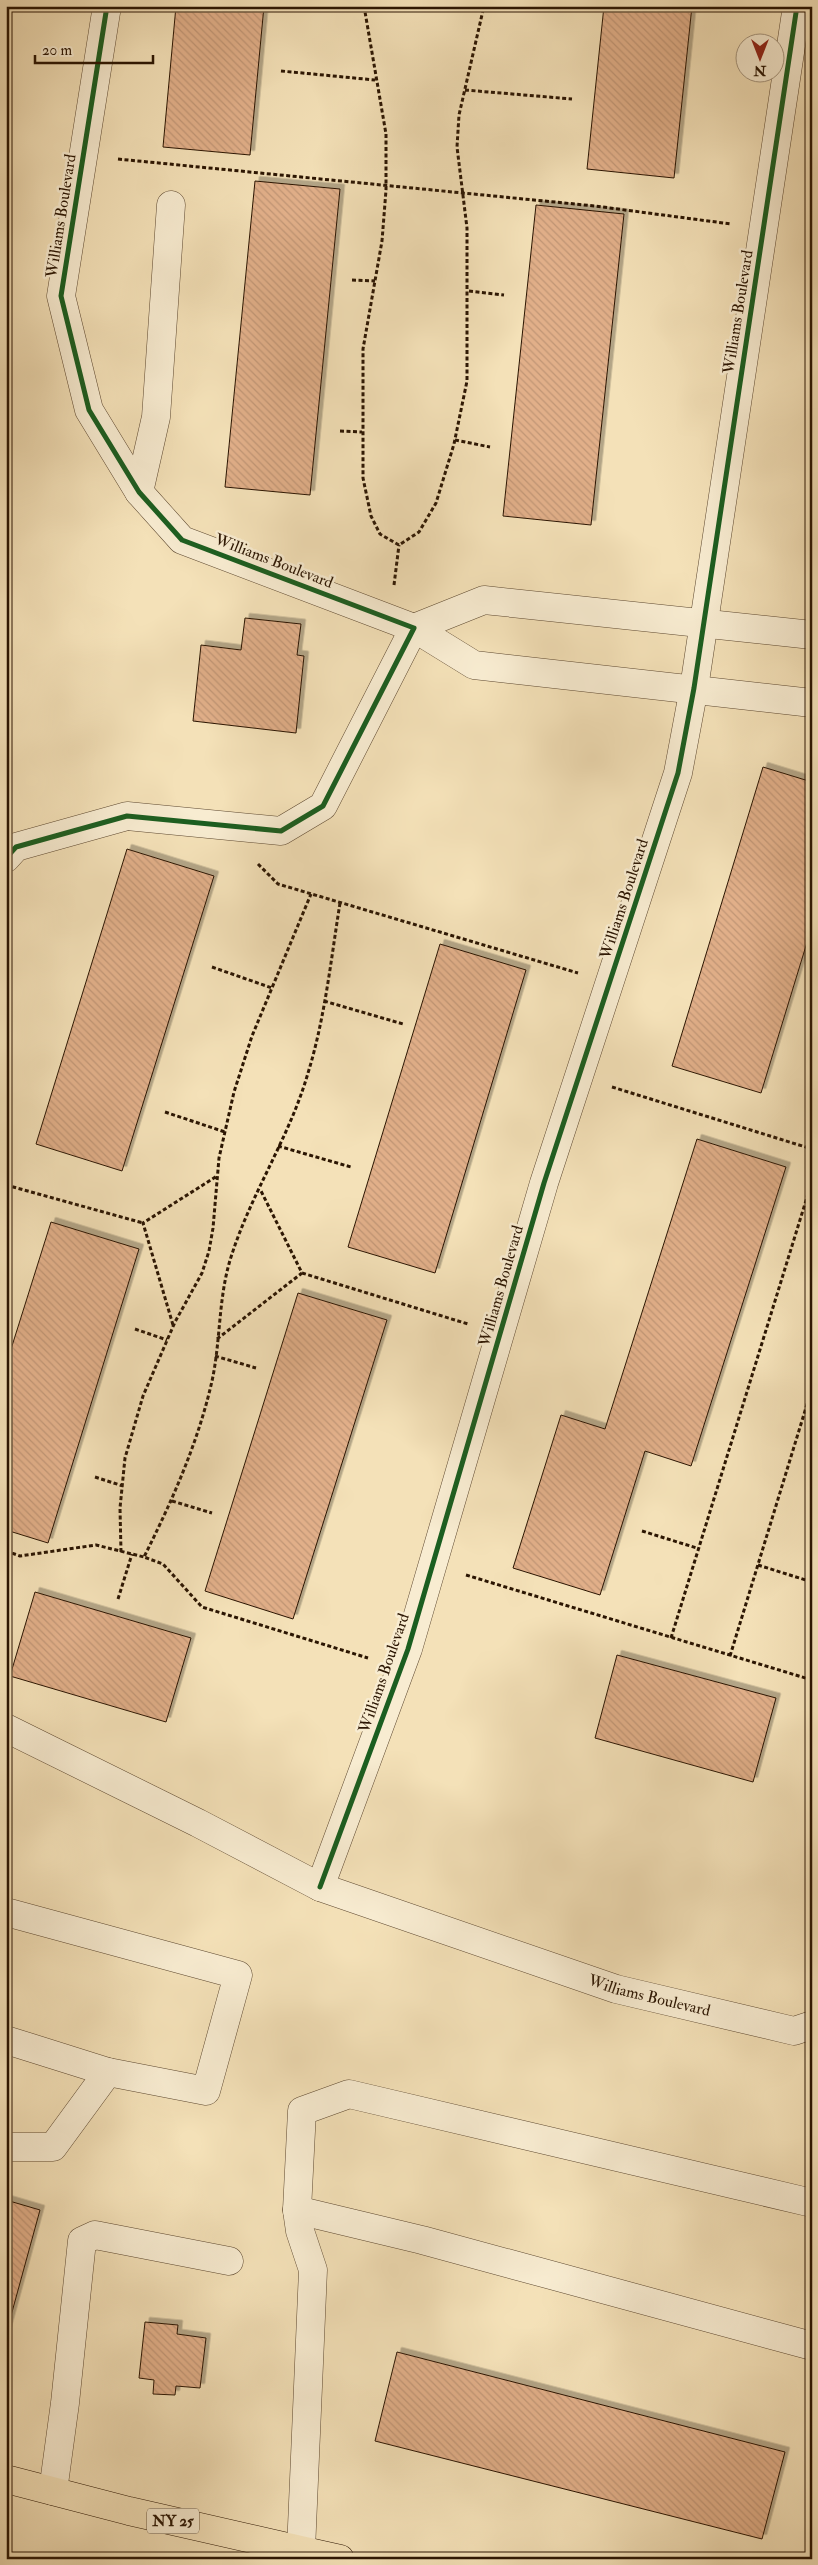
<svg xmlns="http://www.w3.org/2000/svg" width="818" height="2565" font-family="'IM FELL Double Pica',serif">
  <defs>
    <pattern id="building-back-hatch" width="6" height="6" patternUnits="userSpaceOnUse" patternTransform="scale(1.25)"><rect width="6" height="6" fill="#e1af89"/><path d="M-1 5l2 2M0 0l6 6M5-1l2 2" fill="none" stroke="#c19675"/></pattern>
    <filter id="shadow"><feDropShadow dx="4.5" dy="-4.5" stdDeviation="0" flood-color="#0004"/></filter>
  </defs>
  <rect width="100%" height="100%" fill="#f4e1b8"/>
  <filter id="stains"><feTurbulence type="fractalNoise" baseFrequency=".004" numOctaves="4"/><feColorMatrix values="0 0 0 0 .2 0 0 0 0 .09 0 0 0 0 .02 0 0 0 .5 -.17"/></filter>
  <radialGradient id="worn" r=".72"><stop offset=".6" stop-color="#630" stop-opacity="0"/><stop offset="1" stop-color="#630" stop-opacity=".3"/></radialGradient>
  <!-- building -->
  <path fill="url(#building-back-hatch)" stroke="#2b1502" filter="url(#shadow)" d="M176,6H264L250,155L163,147Z
    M604,6H692L674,178L587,169Z
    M255,181L340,189L310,495L225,487Z
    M536,205L624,214L591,525L503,516Z
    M245,618L301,624L297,655L304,656L296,733L193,721L201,645L241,650Z
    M763,767L812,782V926L761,1093L672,1066Z
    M127,849L214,876L122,1171L36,1144Z
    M440,944L526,970L435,1273L348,1247Z
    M697,1139L786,1167L691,1466L645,1451L600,1595L513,1568L561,1415L605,1429Z
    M51,1222L139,1249L48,1543L6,1530V1365Z
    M298,1293L387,1320L293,1619L205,1591Z
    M35,1592L191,1638L166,1722L10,1676Z
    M617,1655L776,1698L753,1782L595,1738Z
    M6,2200L40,2210L6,2334Z
    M145,2322L178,2325L177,2334L206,2338L200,2388L176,2386L175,2395L153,2394L154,2380L139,2378Z
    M397,2352L785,2452L762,2539L375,2441Z"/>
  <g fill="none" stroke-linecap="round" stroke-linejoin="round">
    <!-- minor casing -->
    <g stroke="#5d4830" stroke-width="29">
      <g id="minor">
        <path d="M139,492L156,417L171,205"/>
        <path d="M812,635L484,600L414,628L474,665L812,703"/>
        <path d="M6,858L16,847L127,816L281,831L323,806L414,628L182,540L139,492L89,410L61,296L107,6"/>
        <path id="s1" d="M6,1728L198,1823L320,1887L616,1989L794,2031L812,2025"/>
        <path d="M320,1887L408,1649L544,1183L678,773L694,688L797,6"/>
        <path d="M6,1912L238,1975L206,2091L108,2072L53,2147H6"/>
        <path d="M6,2040L108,2072"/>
        <path d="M297,2210L422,2240L812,2346"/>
        <path d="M53,2491L65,2403L82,2241L95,2235L229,2261"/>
        <path d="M301,2550L313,2270L300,2231L297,2210L302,2111L349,2094L812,2203"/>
      </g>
    </g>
    <!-- major casing -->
    <g stroke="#2b1502" stroke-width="29">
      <path id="major" d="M6,2479L129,2511L340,2559"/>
    </g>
    <!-- path -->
    <path stroke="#2b1502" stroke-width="3" stroke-dasharray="4 2.5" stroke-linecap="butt" d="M364,6L386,134V190L382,241L363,349V478L371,516L380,534L399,545L419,532L436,503L454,444L467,381V228L457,147L459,115L484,6
      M281,71L375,80
      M465,90L572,99
      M118,159L595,206L731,224
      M352,280L375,281
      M469,291L504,295
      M340,431L362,432
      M455,440L490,447
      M394,585L399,545
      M258,864L278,884L578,973
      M340,903C331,959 325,1018 308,1073C290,1136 252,1192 232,1254C218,1295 221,1340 212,1381C198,1443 172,1501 144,1557L163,1564L202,1607L368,1658
      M212,967L272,988
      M324,1001L403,1024
      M612,1087L812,1149
      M165,1112L225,1132
      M278,1146L351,1167
      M6,1185L143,1223
      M302,1273L468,1324
      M173,1325L143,1223L217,1176
      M135,1329L167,1340
      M217,1339L302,1273L260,1189
      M215,1356L256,1368
      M95,1477L123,1486
      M172,1501L212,1513
      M642,1531L700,1549
      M6,1551L20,1556L96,1545L144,1557
      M121,1552L120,1508L125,1458L143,1396L175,1322L202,1273L209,1251L213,1228L219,1158L234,1092L252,1036L311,894
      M758,1565L812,1582
      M466,1575L812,1680
      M118,1599L132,1554
      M671,1638L812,1181
      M730,1656L812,1388"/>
    <!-- minor -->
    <use href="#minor" stroke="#f8ecd1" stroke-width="28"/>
    <!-- major -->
    <use href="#major" stroke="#f4e1b8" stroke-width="28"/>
    <!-- cycleway casing -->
    <g stroke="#f8ecd1" stroke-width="8">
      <path id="cycleway" d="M6,858L16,847L127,816L281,831L323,806L414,628L182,540L139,492L89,410L61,296L107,6
        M320,1887L408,1649L544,1183L678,773L694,688L797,6"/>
    </g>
    <!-- cycleway -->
    <use href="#cycleway" stroke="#1b5e20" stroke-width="5"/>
  </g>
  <g text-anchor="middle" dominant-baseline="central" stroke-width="5" stroke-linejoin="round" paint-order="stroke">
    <!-- shield labels -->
    <rect fill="#f8ecd1" stroke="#685640" stroke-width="1" x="147" y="2508.5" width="52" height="25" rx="4"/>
    <g font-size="15" font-weight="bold" fill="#2b1502">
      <text x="173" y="2521">NY 25</text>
    </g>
    <!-- street labels -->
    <g font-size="16" fill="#2b1502" stroke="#f8ecd1">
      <text transform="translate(61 216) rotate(-81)">Williams Boulevard</text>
      <text transform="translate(738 312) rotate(-81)">Williams Boulevard</text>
      <text transform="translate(274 561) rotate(21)">Williams Boulevard</text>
      <text transform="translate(624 899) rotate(-72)">Williams Boulevard</text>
      <text transform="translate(501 1286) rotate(-74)">Williams Boulevard</text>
      <text transform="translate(384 1673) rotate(-71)">Williams Boulevard</text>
      <text stroke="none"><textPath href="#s1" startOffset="699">Williams Boulevard</textPath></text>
    </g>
  </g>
  <!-- margin -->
  <rect width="818" height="2565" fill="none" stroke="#f4e1b8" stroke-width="25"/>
  <rect x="8" y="8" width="803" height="2550" fill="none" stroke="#2b1502" stroke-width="2.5"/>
  <rect x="12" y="12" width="793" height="2540" fill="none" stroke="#2b1502"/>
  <!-- north arrow -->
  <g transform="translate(760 58) rotate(180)"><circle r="24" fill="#f8ecd1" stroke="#a6967e"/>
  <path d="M0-4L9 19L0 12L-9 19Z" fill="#8f2418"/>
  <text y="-8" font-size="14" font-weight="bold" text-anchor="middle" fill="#2b1502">N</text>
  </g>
  <!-- scale -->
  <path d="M35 55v8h118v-8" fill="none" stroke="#2b1502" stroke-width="2.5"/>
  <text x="42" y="55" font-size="15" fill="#2b1502" stroke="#f8ecd1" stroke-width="4" paint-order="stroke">20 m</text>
  <rect width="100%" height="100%" filter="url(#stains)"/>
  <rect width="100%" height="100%" fill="url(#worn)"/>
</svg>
